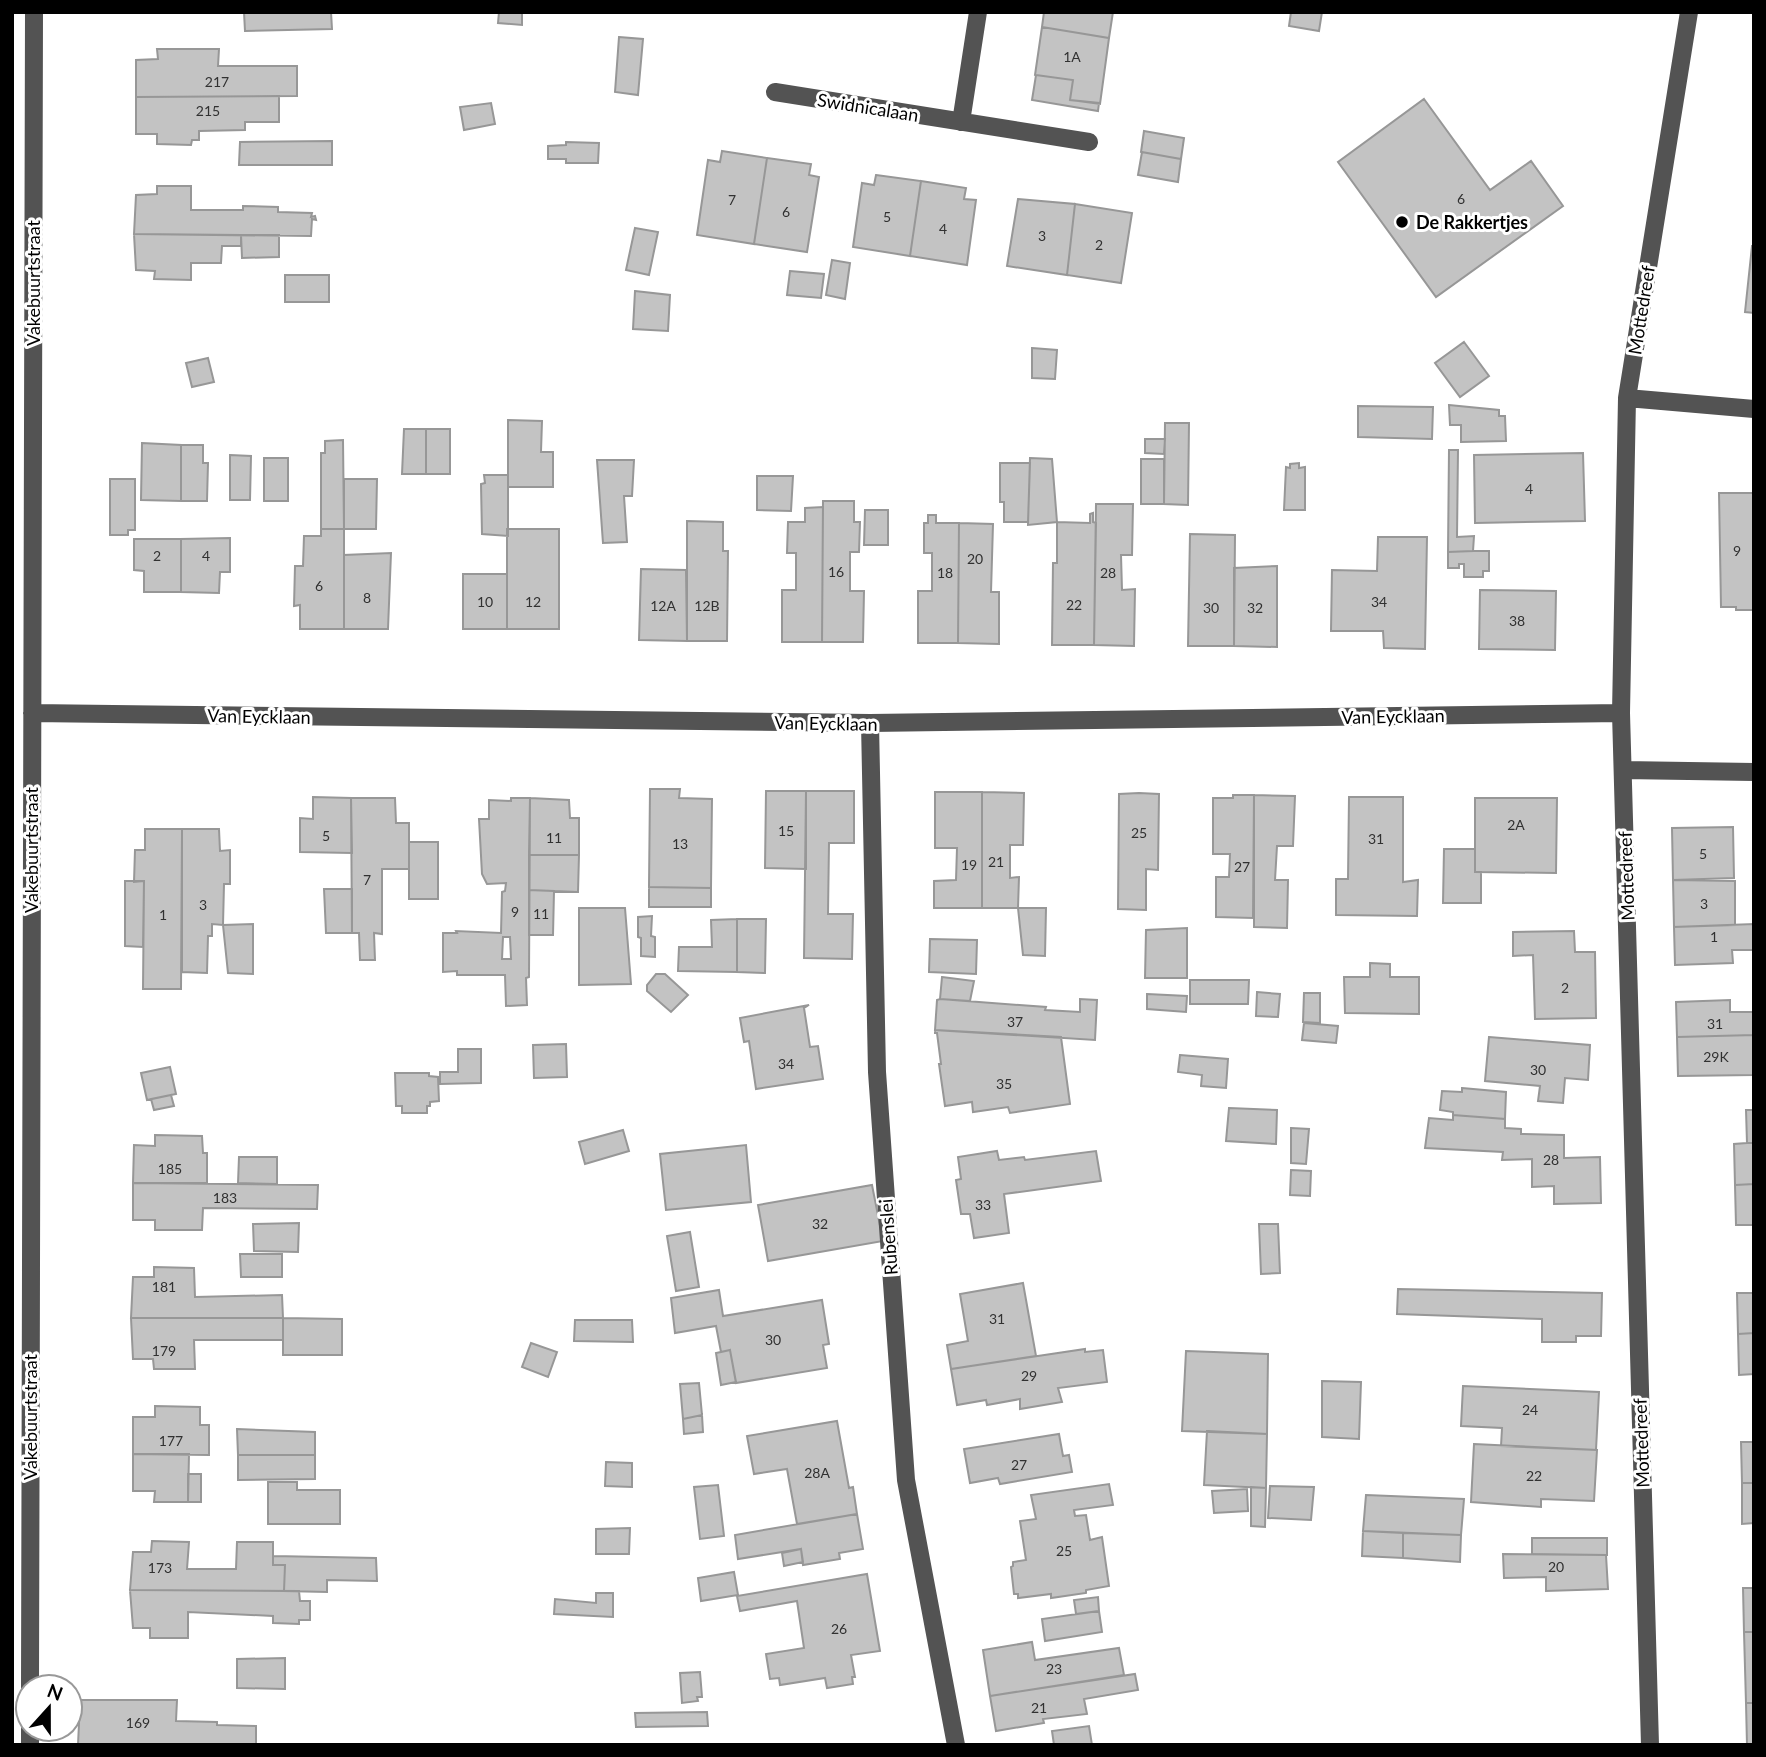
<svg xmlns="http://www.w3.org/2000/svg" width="1766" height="1757" font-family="Lato,sans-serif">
  <rect width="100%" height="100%" fill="#fff"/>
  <!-- building -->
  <path fill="#c3c3c3" stroke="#979797" stroke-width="2" fill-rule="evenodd" d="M244,12H331L332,29L245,31Z
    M499,12H522V25L498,23Z
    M1044,12H1113L1109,38L1042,27Z
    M1291,12H1322L1319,31L1289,26Z
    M1042,27L1109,38L1100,104L1070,100L1073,80L1035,75Z
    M619,37L643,39L638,95L615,92Z
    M157,49H219L218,66H297V96L136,97V60L158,59Z
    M1036,75L1073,80L1070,100L1099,103L1098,111L1032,100Z
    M279,96V122H245V130L199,131V140H192L191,145L157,144V134H136V97Z
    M1424,99L1490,190L1531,161L1563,206L1436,297L1338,162Z
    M491,103L495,124L464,130L460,107Z
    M1144,131L1184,138L1181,159L1141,152Z
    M332,141V165H239L240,142Z
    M566,142L599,143L598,163H566V159H548V146L566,145Z
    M722,151L767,158L754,244L697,235L708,160L720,162Z
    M1142,152L1181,159L1178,182L1138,175Z
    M767,158L811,164L809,175L819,177L807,252L754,244Z
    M876,175L921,181L910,256L853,247L862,183L874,185Z
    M921,181L966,188L964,199L976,200L967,265L910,256Z
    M157,186H191V210H243V206L278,207V212L312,213L311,217L315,216L316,220L312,219L311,236L134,234L136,195L157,194Z
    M1018,199L1075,204L1067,275L1007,266Z
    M1075,204L1132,213L1121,283L1067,275Z
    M635,228L658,232L649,275L626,270Z
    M134,234L241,235V246H222L221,263H191V280L154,279L155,271L136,270Z
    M241,235H279V257L242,258Z
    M1752,246H1754V313L1745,312Z
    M832,260L850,263L845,299L826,295Z
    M790,271L824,274L821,298L787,295Z
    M285,275H329V302H285Z
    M635,291L670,295L668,331L633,329Z
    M1464,342L1489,376L1460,397L1435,363Z
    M1032,348L1057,350L1055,379L1032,378Z
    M208,358L214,382L192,387L186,363Z
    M1449,405L1499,410V416H1505L1506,441L1461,442V425H1450Z
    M1358,406L1433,407L1432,439L1358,437Z
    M508,420L542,421L541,452H553V487H508Z
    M1165,423H1189L1188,505L1164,504Z
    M404,429H426V474H402Z
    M426,429H450V474H426Z
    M1145,439H1165L1164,454L1145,453Z
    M343,440L344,529H321V453H325V441Z
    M142,443L181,445V501L141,500Z
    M181,445H203V463H208L207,501H181Z
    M1449,450H1458L1457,537L1474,536L1473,551L1448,552Z
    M1583,453L1585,521L1475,523L1474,455Z
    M230,455L251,456L250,500H230Z
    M264,458H288V501H264Z
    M1030,458L1052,459L1057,522L1028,525Z
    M1141,459H1164V504H1141Z
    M597,460H634L632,496H624L627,542L603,543Z
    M1000,463H1030L1028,522H1004V502H1000Z
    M1299,463V468L1305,467V510H1284L1286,467L1290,468V464Z
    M484,475H508V536L482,534L481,484L485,483Z
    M757,476H793L791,511L757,510Z
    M110,479H135V530H128V535H110Z
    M344,479H377L376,529H344Z
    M1719,493H1754V610H1736V607H1721Z
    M823,501H854V522H860L859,552H850V591H864L863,642H822Z
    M1096,504H1133L1132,555H1121L1122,590L1135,589L1134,646L1094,645Z
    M823,507L822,642H782V590H796V553H787L788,522H805V508Z
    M865,510H888V545H864Z
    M1093,513V522L1096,523L1094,645H1052L1053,563H1057V522L1090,523V514Z
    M928,515H936V523H959L958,643H918V591H932V553H924V523H928Z
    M687,521L723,522V551H728L727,641H687Z
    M959,523L993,524L991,592H999V644L958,643Z
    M321,529H344V629H300V605L294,606L295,566H303L304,536H321Z
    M507,529H559V629H507Z
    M1190,534L1235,535L1234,646H1188Z
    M1378,537H1427L1425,649L1384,648L1383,631H1331L1332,570L1377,571Z
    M230,538V572H220L219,593L181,592V539Z
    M134,539H181V592H144V571L134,570Z
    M1473,551H1489V571H1483V577H1464V564H1459V568H1448V552Z
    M391,553L388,629H344V555Z
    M1277,566V647L1234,646V568Z
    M641,569L686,570L687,641L639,640Z
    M463,574H507V629H463Z
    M1480,590L1556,591L1555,650L1479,649Z
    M650,789H680L679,798L712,799L711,888L649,887Z
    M766,791H806V869L765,868Z
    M806,791H854V843H829L828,914H853L852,959L804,958Z
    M935,792H982V908H934V881L956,880L957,848H935Z
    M982,792L1024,793L1023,845H1010V878L1019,877L1018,908H982Z
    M1139,793L1159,794L1158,870L1146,869V910L1118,909L1119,794Z
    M1233,795H1254L1253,918L1216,917V877H1229L1230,854H1213V798H1233Z
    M1254,795L1295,796L1293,846H1277L1275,880H1288L1287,928L1254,927Z
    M313,797L351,798L352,853L300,852V818L313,819Z
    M1349,797H1403V882L1418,880L1417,916L1336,915V879H1348Z
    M351,798H395L396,823H409V869H382V934L374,933L375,960H360L359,933H352Z
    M511,798H530L529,977L526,978L527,1005L506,1006L505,975H457V971L443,972V933H457L456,931L501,933L502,892L505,891L506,883L487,884L482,874L479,819H489V800L511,801ZM503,937H510L511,959H502Z
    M530,798L569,800L570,818H579V855H529Z
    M1475,798H1557L1556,873L1475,872Z
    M1733,827L1734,878L1673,880L1672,828Z
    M145,829H182L181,989H143L144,881L134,882L135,850H145Z
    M182,829H219L220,851L230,850V884H224L223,925L212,924V936H208L207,973L182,972Z
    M409,842H438V899H409Z
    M1444,849H1475V872H1481V903H1443Z
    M529,855H579L578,892L529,890Z
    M1673,880L1735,881V925L1674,927Z
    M125,881H144L143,947L125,946Z
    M649,887L711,888V907H649Z
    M324,889H352V933H326Z
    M529,890L554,891L553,935H529Z
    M579,908H625L631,984L579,985Z
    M1018,908H1046L1045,956L1023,955Z
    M652,916L651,936L655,937V957L641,956V938L638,937V917Z
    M737,919V972L678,971L679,947H712L711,920Z
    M737,919H766L765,973L737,972Z
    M253,924V974L228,973L223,925Z
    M1754,924V950H1732L1733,963L1675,965L1674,927Z
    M1187,928V978H1145L1146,930Z
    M1574,931L1575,952H1595L1596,1018L1535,1019L1533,955L1513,956V932Z
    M930,939L977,940L976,974L929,972Z
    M1370,963L1390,964V977H1419V1014L1345,1013L1344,977H1370Z
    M656,974H665L688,995L671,1012L647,991V985Z
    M942,977L974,981L970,1001L940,999Z
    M1190,980H1249L1248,1004H1190Z
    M1257,992L1280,994L1278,1017L1256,1016Z
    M1304,993H1320V1023L1303,1022Z
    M1147,994L1187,996L1186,1012L1147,1009Z
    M940,999L1046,1007L1045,1010L1080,1012V999L1097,1000L1095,1040L935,1030L937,1000Z
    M1730,1000V1012H1754V1035L1677,1037L1676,1002Z
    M809,1005L804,1008L810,1047L818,1046L823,1079L756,1089L749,1041L744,1042L740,1018Z
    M1304,1023L1338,1026L1336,1043L1302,1040Z
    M935,1030L1061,1037L1070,1104L1010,1113L1008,1107L973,1112L972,1102L945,1106L939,1064H941L937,1033H935Z
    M1754,1035V1075L1678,1076L1677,1037Z
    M1489,1037L1590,1045L1588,1080L1565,1078L1563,1103L1538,1101L1540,1086L1485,1081Z
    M566,1044L567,1077L534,1078L533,1045Z
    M458,1049H481V1083L440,1084V1072H458Z
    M1180,1055L1228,1059L1226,1088L1201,1086L1202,1075L1178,1072Z
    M170,1067L176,1094L147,1100L141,1073Z
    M395,1073H429V1076L438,1077L439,1101L430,1102V1106H427V1113H402V1106H396Z
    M1462,1088L1506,1092L1505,1119L1453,1115V1112L1440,1110L1442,1091L1462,1092Z
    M171,1095L174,1106L154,1110L151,1099Z
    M1229,1108L1277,1110L1276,1144L1226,1141Z
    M1746,1110H1754V1143H1747Z
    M1453,1115L1505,1119V1128L1521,1129V1134L1564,1135V1158L1600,1157L1601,1203L1554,1204V1186L1532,1187V1159L1502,1160L1503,1152L1425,1148L1429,1118L1453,1120Z
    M1291,1128L1309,1129L1306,1164L1291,1163Z
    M623,1130L629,1151L585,1164L579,1142Z
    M155,1135L202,1136L203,1153H207V1183H133L134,1145L155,1146Z
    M1747,1143H1754V1184L1735,1185L1734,1144Z
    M746,1145L751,1202L666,1210L660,1154Z
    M997,1151L999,1160L1024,1157L1025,1160L1096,1151L1101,1181L1004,1194L1009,1233L974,1238L970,1214H961L956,1180L961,1179L958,1157Z
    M239,1157H277V1184L238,1183Z
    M1291,1170L1311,1171L1310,1196L1290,1195Z
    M133,1183L318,1185L317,1209L203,1208L202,1230H155V1220H133Z
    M1754,1184V1225H1736L1735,1185Z
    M872,1185L883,1241L768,1261L758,1205Z
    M299,1223L298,1252L254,1251L253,1224Z
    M1259,1224H1278L1280,1273L1261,1274Z
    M690,1232L699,1287L676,1291L667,1236Z
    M240,1254H282V1277H241Z
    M154,1267L194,1268L195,1297L282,1295L283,1318H131L133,1277H154Z
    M1023,1283L1036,1356L951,1369L947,1345L968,1341L960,1294Z
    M1398,1289L1602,1293L1601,1336H1576V1342H1542V1319L1397,1314Z
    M719,1290L723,1316L822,1300L829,1344L823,1345L827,1368L736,1383L730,1350L721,1352L716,1326L675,1333L671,1298Z
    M1737,1293H1754V1333L1738,1334Z
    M131,1318H283V1340H194L195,1369H154L153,1359H133Z
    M283,1318L342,1319V1355H283Z
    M575,1320H632L633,1342L574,1341Z
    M1754,1333V1374L1739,1375L1738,1334Z
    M531,1343L557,1352L548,1377L522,1367Z
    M1085,1349V1352L1103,1350L1107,1382L1058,1388L1062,1402L1020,1409V1399L987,1405L986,1400L957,1405L951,1369Z
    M730,1350L736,1382L721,1385L716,1353Z
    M1186,1351L1268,1354L1267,1434L1182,1431Z
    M1322,1381L1361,1382L1359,1439L1322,1437Z
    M699,1383L702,1415L683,1419L680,1384Z
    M1463,1386L1599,1392L1596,1450L1501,1446L1502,1428L1461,1426Z
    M155,1406L200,1407V1425H209V1455L133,1454V1417H155Z
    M702,1415L703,1432L684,1434L683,1419Z
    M837,1421L849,1488L853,1487L857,1514L797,1524L787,1469L754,1474L747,1436Z
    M237,1429L315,1432V1455H238Z
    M1207,1431L1267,1434L1266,1488L1204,1485Z
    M1059,1434L1063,1456L1069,1455L1072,1472L1000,1484L998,1478L970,1483L964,1449Z
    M1741,1442H1754V1483H1742Z
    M1474,1444L1597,1450L1594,1501L1541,1499V1507L1471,1502Z
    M133,1454H189L188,1502H154L155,1491H133Z
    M238,1455H315V1479L238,1480Z
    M606,1462L632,1463V1487L605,1486Z
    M188,1474H201V1502H188Z
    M268,1482H297V1490H340V1524H268Z
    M1742,1483H1754V1523L1742,1524Z
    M1109,1484L1113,1505L1074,1510L1075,1516L1086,1515L1090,1540L1102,1537L1109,1586L1086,1590V1593L1051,1598V1594L1018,1598V1594H1014L1011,1567L1013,1566V1562L1026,1560L1020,1521L1036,1519L1031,1495Z
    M718,1485L724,1536L700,1539L694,1487Z
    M1270,1486L1314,1487L1311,1520L1268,1518Z
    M1251,1487L1266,1488L1265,1527L1251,1526Z
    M1247,1489L1248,1511L1214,1513L1212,1491Z
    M1366,1495L1464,1499L1461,1535L1363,1531Z
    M857,1514L863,1549L839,1553L840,1559L803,1565L801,1549L738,1559L735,1535Z
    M630,1528L629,1554H596V1529Z
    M1363,1531L1403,1533V1558L1362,1556Z
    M1403,1533L1461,1535L1460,1562L1403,1558Z
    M1532,1538H1607V1555L1532,1554Z
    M152,1541L189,1542L187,1569H236L237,1542H273V1565H285L284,1591L130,1590L133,1552H151Z
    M801,1549L803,1562L784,1566L782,1553Z
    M1503,1554L1606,1555L1608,1589L1546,1591V1577L1504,1578Z
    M273,1556L376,1558L377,1581L327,1580V1592L284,1591L285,1565H273Z
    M734,1572L738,1595L701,1601L698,1578Z
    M867,1574L880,1651L851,1655L855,1677H852L853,1684L827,1688L825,1678L780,1685L779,1678L770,1679L766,1654L804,1648L797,1601L740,1611L737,1596Z
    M1743,1588H1754V1632H1744Z
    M130,1590L299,1591L300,1601H310V1620H299V1624L273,1623V1616L188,1612V1638H150V1628H133Z
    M596,1593H613V1617L554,1614L555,1599L596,1603Z
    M1098,1597L1099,1611L1076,1614L1074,1600Z
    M1099,1611L1102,1632L1045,1641L1042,1619Z
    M1744,1632H1754V1703H1746Z
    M1032,1642L1035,1660L1119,1648L1124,1675L990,1696L983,1650Z
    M285,1658V1689L237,1688V1659Z
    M700,1672L702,1697H697L698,1701L682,1703L680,1673Z
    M1135,1674L1138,1690L1084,1699L1087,1714L1043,1719L1044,1723L996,1731L990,1696Z
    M78,1700H177L176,1721L217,1722V1725L256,1726V1745H78L80,1702Z
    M1746,1703H1754V1745H1747Z
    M707,1712L708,1726L636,1727L635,1713Z
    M1089,1726L1092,1745H1054L1052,1731Z"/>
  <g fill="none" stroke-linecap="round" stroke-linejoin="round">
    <!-- minor -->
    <path stroke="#535353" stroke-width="18" d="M775,92L1089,142
      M961,122L978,12
      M1627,398L1754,409
      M32,713L870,723L1621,713
      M870,723L877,1072L906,1480L956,1745
      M1623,770L1754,772
      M30,1687L34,12
      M30,1745V1729
      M1650,1745L1621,713L1627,398L1689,12"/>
  </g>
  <!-- markers -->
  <circle fill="#000" stroke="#fff" stroke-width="2.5" cx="1402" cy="222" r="7"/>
  <g text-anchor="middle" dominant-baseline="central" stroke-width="6" stroke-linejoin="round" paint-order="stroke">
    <!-- number labels -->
    <g font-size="14" fill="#313131">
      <text x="1072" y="56">1A</text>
      <text x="217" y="81">217</text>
      <text x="208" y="110">215</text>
      <text x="1461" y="198">6</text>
      <text x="732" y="199">7</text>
      <text x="786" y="211">6</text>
      <text x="887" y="216">5</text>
      <text x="943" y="228">4</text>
      <text x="1042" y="235">3</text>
      <text x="1099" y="244">2</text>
      <text x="1529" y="488">4</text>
      <text x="1737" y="550">9</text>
      <text x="157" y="555">2</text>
      <text x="206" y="555">4</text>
      <text x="975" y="558">20</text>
      <text x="836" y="571">16</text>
      <text x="945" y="572">18</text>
      <text x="1108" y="572">28</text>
      <text x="319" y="585">6</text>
      <text x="367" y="597">8</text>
      <text x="485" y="601">10</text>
      <text x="533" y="601">12</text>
      <text x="1379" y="601">34</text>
      <text x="1074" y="604">22</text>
      <text x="663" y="605">12A</text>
      <text x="707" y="605">12B</text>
      <text x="1211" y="607">30</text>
      <text x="1255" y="607">32</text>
      <text x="1517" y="620">38</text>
      <text x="1516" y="824">2A</text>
      <text x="786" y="830">15</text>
      <text x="1139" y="832">25</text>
      <text x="326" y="835">5</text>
      <text x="554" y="837">11</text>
      <text x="1376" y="838">31</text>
      <text x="680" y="843">13</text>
      <text x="1703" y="853">5</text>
      <text x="996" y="861">21</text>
      <text x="969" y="864">19</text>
      <text x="1242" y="866">27</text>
      <text x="367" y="879">7</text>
      <text x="1704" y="903">3</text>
      <text x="203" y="904">3</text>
      <text x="515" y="911">9</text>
      <text x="541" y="913">11</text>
      <text x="163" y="914">1</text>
      <text x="1714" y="936">1</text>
      <text x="1565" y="987">2</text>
      <text x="1015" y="1021">37</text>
      <text x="1715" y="1023">31</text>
      <text x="1716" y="1056">29K</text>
      <text x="786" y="1063">34</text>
      <text x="1538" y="1069">30</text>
      <text x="1004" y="1083">35</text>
      <text x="1551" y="1159">28</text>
      <text x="170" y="1168">185</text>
      <text x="225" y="1197">183</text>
      <text x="983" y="1204">33</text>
      <text x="820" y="1223">32</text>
      <text x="164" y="1286">181</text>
      <text x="997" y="1318">31</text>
      <text x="773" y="1339">30</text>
      <text x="164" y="1350">179</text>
      <text x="1029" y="1375">29</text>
      <text x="1530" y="1409">24</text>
      <text x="171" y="1440">177</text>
      <text x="1019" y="1464">27</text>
      <text x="817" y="1472">28A</text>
      <text x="1534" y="1475">22</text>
      <text x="1064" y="1550">25</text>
      <text x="1556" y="1566">20</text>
      <text x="160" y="1567">173</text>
      <text x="839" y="1628">26</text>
      <text x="1054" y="1668">23</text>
      <text x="1039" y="1707">21</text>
      <text x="138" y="1722">169</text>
    </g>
    <!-- street labels -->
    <g font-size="18" fill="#000" stroke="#fff">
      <text transform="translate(868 107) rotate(9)">Swidnicalaan</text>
      <text transform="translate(33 283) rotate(-90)">Vakebuurtstraat</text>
      <text transform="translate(1641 310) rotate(-81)">Mottedreef</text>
      <text transform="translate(259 716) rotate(1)">Van Eycklaan</text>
      <text transform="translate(1393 716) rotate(-1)">Van Eycklaan</text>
      <text transform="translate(826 723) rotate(1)">Van Eycklaan</text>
      <text transform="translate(31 850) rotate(-90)">Vakebuurtstraat</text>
      <text transform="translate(1626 876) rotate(-92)">Mottedreef</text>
      <text transform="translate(888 1237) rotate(-94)">Rubenslei</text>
      <text transform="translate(30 1417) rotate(-90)">Vakebuurtstraat</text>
      <text transform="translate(1641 1443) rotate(-92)">Mottedreef</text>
    </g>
    <!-- poi labels -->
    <g font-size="18" font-weight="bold" fill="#000" stroke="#fff" text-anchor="start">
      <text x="1416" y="222">De Rakkertjes</text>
    </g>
  </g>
  <!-- border -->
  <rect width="1766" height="1757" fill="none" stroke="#000000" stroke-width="28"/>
  <!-- north arrow -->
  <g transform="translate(49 1708) rotate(21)"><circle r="33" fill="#ffffff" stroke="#999999" stroke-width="2"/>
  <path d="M0-5L12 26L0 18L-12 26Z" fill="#000000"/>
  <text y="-10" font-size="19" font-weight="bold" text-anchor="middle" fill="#000000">N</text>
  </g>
</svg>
